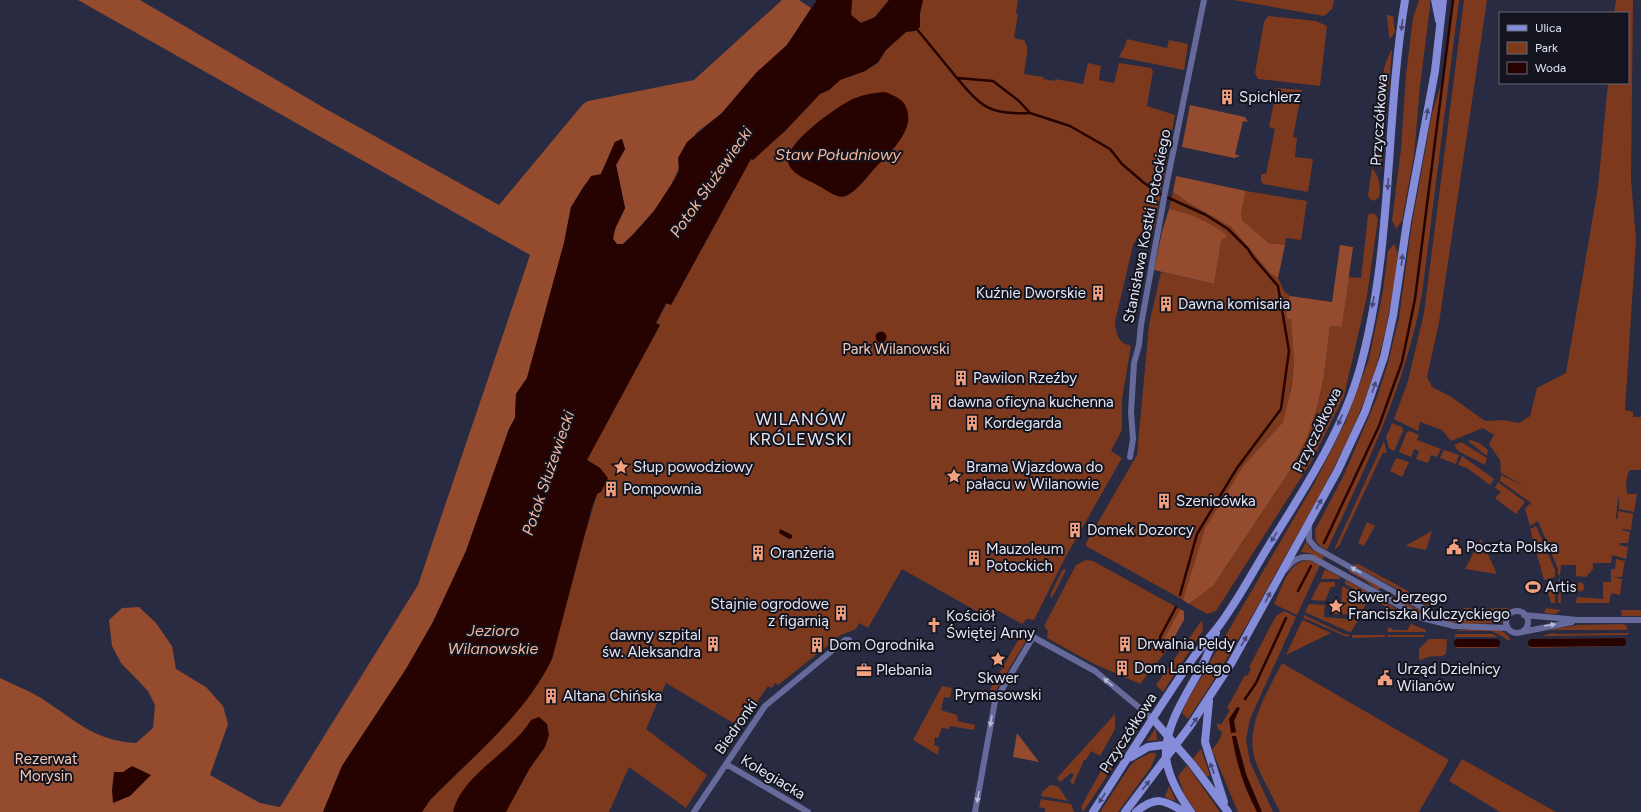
<svg xmlns="http://www.w3.org/2000/svg" width="1641" height="812" font-family="Figtree,sans-serif">
  <rect width="100%" height="100%" fill="#282b41"/>
  <!-- green -->
  <path fill="#7c391d" d="M852,0H889L875,17L861,23L851,15Z
    M923,0H1018L1016,13L1018,14L1014,38L1024,40L1027,46V53L1024,74L1044,77L1043,79L1055,81V79L1083,84L1088,63L1101,66L1099,80L1114,83L1119,63L1151,68L1153,71L1147,106L1175,115L1154,230L1140,234L1133,245L1115,322C1116,334 1118,343 1131,346L1122,399V430L1111,451L1122,458L1065,558L1034,620L1027,619L1022,624L997,610L992,620L902,569L868,628L859,623L856,629L841,635L778,685L775,683L772,688L768,686L740,727L666,683L646,729L707,775L686,808L629,767L609,812H422L430,800C473,756 524,716 552,659L572,578L597,494L600,468L586,460L660,325L656,323L667,303L671,305L751,158L785,131L820,94L829,90L840,80L865,71L878,63L886,50L906,31H915L920,27V13Z
    M1234,0H1334L1332,9L1324,16Z
    M1419,0H1430V7L1420,86L1414,156L1402,221L1396,229L1392,220L1401,149L1406,75L1413,18Z
    M1452,0H1459L1422,294C1405,388 1367,464 1327,550L1320,546L1316,541L1315,530L1343,477L1376,400L1388,363L1399,318L1412,223L1432,113L1443,78Z
    M1464,0H1487L1439,323L1427,377L1432,387L1450,396L1485,421L1503,420L1519,423L1530,416L1537,388L1566,373L1598,187L1608,83H1628V13H1614L1616,0H1633L1631,180L1636,240L1625,410L1633,412V417H1641V470H1630C1626,475 1625,488 1628,494H1637L1634,512L1619,509V497L1618,498L1616,519L1618,518V511L1633,514L1631,530L1622,529V530L1630,532L1628,543H1619V545L1628,547L1626,559L1612,555L1611,563H1593V569L1586,577L1576,576V565H1561L1560,575H1558V569L1538,521L1530,526L1525,509L1529,504L1531,506L1530,502L1500,481L1501,475L1524,486L1501,473L1500,460L1489,444L1494,435L1483,428L1451,441L1442,430L1420,422L1418,431L1394,419L1408,381L1424,313Z
    M1387,15L1393,16L1395,32L1391,38L1389,37Z
    M1268,16L1316,21L1327,26L1320,86L1258,79L1255,73L1264,22Z
    M1127,39L1167,48L1169,40L1188,44L1184,70L1119,57L1125,46Z
    M1391,50L1392,51L1381,169L1376,161L1374,146L1384,68Z
    M1278,88L1302,90L1293,137L1297,138L1295,157L1313,159L1308,192L1263,184L1261,180V174H1266L1275,129L1269,127L1275,97V90Z
    M1372,168C1379,176 1381,186 1379,197L1374,201L1370,199L1368,196Z
    M1246,191L1307,201L1301,240L1286,238L1285,245L1269,243L1242,220L1241,213Z
    M1173,192L1187,202L1231,227L1270,273L1278,278L1284,291L1290,296L1286,308L1291,319L1294,362L1288,410L1283,422L1244,465L1191,578L1183,600L1086,546V543L1137,455L1149,325L1161,272L1214,284L1183,212L1169,209Z
    M1371,213L1376,215L1378,219L1367,296L1344,396L1311,462L1216,611L1207,614L1189,604L1213,586L1291,469L1308,435L1318,404L1324,376L1330,326L1342,327L1348,277L1361,278L1368,215Z
    M1394,244L1398,253C1392,299 1385,344 1369,388C1346,452 1311,510 1278,569C1250,620 1221,671 1188,719L1182,713L1185,705L1314,484L1346,421L1369,359L1383,291L1388,251Z
    M1392,423L1402,427L1403,431L1394,451L1389,448L1386,437Z
    M1410,431L1419,435L1417,440L1441,449L1437,457L1431,455L1428,463L1416,459L1419,451L1414,449L1411,457L1399,452L1407,432Z
    M1471,440L1479,443L1488,450L1487,456L1468,441Z
    M1384,441L1387,454L1383,452L1339,546L1334,550Z
    M1461,442L1487,458L1485,465L1458,451L1454,445Z
    M1444,450L1459,455L1456,464L1440,458Z
    M1462,456L1494,479L1490,485L1467,468L1458,465Z
    M1396,458L1409,462L1402,477L1390,471Z
    M1498,482L1525,502L1516,514L1495,498L1501,492L1495,488Z
    M1367,522L1375,526L1364,546L1358,543Z
    M1536,526L1555,570V577L1544,580L1530,529Z
    M1432,531L1426,550L1405,546Z
    M1481,539L1497,574L1465,569Z
    M1306,542L1311,549L1324,556L1322,560L1309,553L1301,552Z
    M1616,559L1625,561L1622,577H1613L1622,579L1620,595L1611,593L1609,603H1576L1577,597L1603,599V582H1611V569H1615Z
    M1086,560L1093,561L1180,609L1164,639L1167,650L1140,684L1094,664L1047,638L1048,631L1044,626L1076,565Z
    M1308,560L1320,565L1297,615L1274,604C1282,588 1288,562 1308,560Z
    M1358,564L1432,604V608L1353,565Z
    M1063,569L1066,570L1052,598L1050,595Z
    M1325,569L1340,577V579H1321Z
    M1350,570L1382,588L1377,590L1366,581L1349,572Z
    M1559,577L1560,578L1561,603H1558Z
    M1345,580L1370,593L1371,599L1345,584Z
    M1320,582H1335V587H1331L1325,601L1311,600Z
    M1555,582V603H1551L1546,585Z
    M1575.5 587a4.5 4.5 0 1 1 9 0a4.5 4.5 0 1 1-9 0Z
    M1342,587H1344L1368,600L1359,617L1356,615L1334,614L1335,606H1341Z
    M1385,593L1430,615V617L1419,613L1384,594Z
    M1379,599L1409,616L1407,618L1377,602Z
    M1309,604L1325,605L1324,617L1358,620L1351,632L1347,631L1307,613L1305,612Z
    M1464,608H1472L1467,614L1442,612L1463,611Z
    M1509,608C1503,616 1486,617 1481,609Z
    M1546,608L1561,610L1556,614L1544,613Z
    M1621,610H1641V616H1622Z
    M1284,611L1296,617L1250,719L1246,739L1250,762L1273,812H1238L1212,750L1220,739L1222,732L1218,729L1217,725L1218,723L1221,725L1230,710L1227,708L1245,675L1247,676L1251,669L1249,667L1276,616Z
    M1304,615L1344,634L1350,635L1347,637L1304,618Z
    M1440,618L1502,620V623L1465,624L1439,620Z
    M1202,620L1203,630L1163,692L1156,685Z
    M1303,620L1331,633L1286,655L1302,621Z
    M1411,624L1426,630V632H1387L1389,627L1394,630H1407Z
    M1621,624L1626,625L1628,630H1547L1578,625Z
    M1005,628L1017,635L1014,640L1002,633Z
    M1459,630C1474,630 1505,623 1511,641L1508,640L1492,631H1457Z
    M1552,633L1557,634L1629,633L1628,635L1542,636Z
    M1455,634H1492L1498,637H1455Z
    M1021,635L1027,639L994,694L990,689Z
    M1352,635H1385V637L1352,638Z
    M1387,635H1425L1423,637H1388Z
    M1623,638L1626,640L1624,646L1530,648L1528,644L1532,639H1536Z
    M1429,639H1447L1446,654C1440,658 1435,655 1428,657C1424,658 1423,660 1419,660V649Z
    M1455,639H1497V648H1456Z
    M1282,663L1449,760L1419,812H1280C1272,794 1259,775 1254,756C1246,724 1268,691 1282,663Z
    M942,686L952,688L950,698L944,697L941,710L957,715L958,721L975,725L974,730L950,726L949,729L942,728L938,738L935,737L934,741H935L934,745L939,747L938,755L913,740Z
    M1115,714V729L1100,756L1091,751L1086,760H1084L1073,785L1070,781L1074,775L1071,773L1060,782L1057,778Z
    M1141,719L1139,728L1083,812L1081,807L1114,747L1129,735Z
    M1156,728L1157,740L1147,741L1155,729Z
    M1201,749L1210,775L1207,777L1193,758Z
    M1150,753H1155L1156,755L1151,767L1118,812H1100L1130,766L1135,761Z
    M1462,759L1556,812H1500L1449,781Z
    M1187,765L1220,812H1196L1184,794L1178,776Z
    M1050,785L1058,786L1068,801L1041,796L1042,792Z
    M1169,786L1175,799V801L1165,797Z
    M1041,799L1071,804L1074,812H1045V808L1039,807Z"/>
  <!-- forest -->
  <path fill="#954b2d" d="M78,0H140L326,109L499,205L583,104L588,101L694,80L782,0H799L811,8L787,45L756,73L722,113L696,133L671,185L654,211L635,232L623,244H617L613,239L615,229L625,208L616,165L625,149L622,139L615,142L601,174L585,184L571,207L564,243L527,378L516,394L515,418L509,429L466,551L433,622L406,669L342,766L323,812H0V678C14,685 28,690 41,698C74,719 94,741 136,743L153,728L155,705L148,691L121,663L112,646L109,620L122,608L139,607L156,623L172,646L176,669L206,687L223,706L228,724L210,775L260,803L280,807L418,585L530,255Z
    M1190,105L1245,117L1248,122L1243,121L1235,154L1240,156L1234,158L1182,147Z
    M1176,176L1246,191L1241,213L1242,220L1269,243L1285,245L1278,278L1270,273L1231,227L1187,202L1173,192Z
    M1169,209C1190,213 1211,223 1228,236L1221,240L1214,284L1154,270L1162,232Z
    M1340,245L1353,247L1342,327L1330,326L1324,376L1318,404L1308,435L1291,469L1213,586L1189,604L1183,600L1205,529L1244,465L1283,422L1291,390L1294,363L1291,319H1287L1286,308L1290,296L1332,302Z
    M1180,609L1184,611V620L1167,650L1164,639Z
    M1017,733L1039,762L1013,757Z"/>
  <!-- water -->
  <path fill="#260300" d="M817,0H852L851,15L861,23L875,17L889,0H923L920,13V27L915,31L906,32L886,50L878,62L865,71L840,80L829,90L820,94L785,131L753,160L751,159L671,305L666,303L656,323L660,325L587,460L600,468L608,478L601,492L597,494L592,507L552,659C524,716 473,756 430,800L422,812H323L342,766L406,669L433,622L466,551L509,429L515,418L516,394L527,378L564,243L571,207L591,176L601,174L615,142L622,139L625,149L616,165L625,208L615,229L613,239L617,244H623L632,236L654,211L675,179L679,171L678,158L687,142L722,113L756,73L787,45Z
    M885,92C890,94 900,98 903,102C921,126 889,153 875,168C867,177 857,191 846,196C837,199 828,191 821,187C811,181 794,176 789,165C779,147 833,110 847,102C859,95 872,93 885,92Z
    M875.5 337a5.5 5.5 0 1 1 11 0a5.5 5.5 0 1 1-11 0Z
    M780,529L792,535V538L789,539L779,533Z
    M1237,707L1240,708L1234,721L1236,732L1231,733L1229,719Z
    M539,717L547,724L549,735L545,747L530,768L506,812H453C462,774 511,753 531,720Z
    M1232,736H1236L1246,774L1262,812H1257C1244,788 1236,762 1232,736Z
    M132,766L151,775L130,796L113,803L112,790L114,772H123Z"/>
  <g fill="none" stroke-linecap="round" stroke-linejoin="round">
    <!-- stream -->
    <path stroke="#260300" stroke-width="2.5" d="M916,28L957,78L993,81L1019,101L1030,113L1070,126L1110,149L1122,164L1143,182L1158,193L1206,215L1228,229L1248,249L1253,257L1278,286L1289,351L1281,409L1237,468L1197,534L1180,595
      M958,79C981,108 992,115 1029,113
      M1324,543L1379,426L1402,362L1415,299L1453,0
      M1298,591L1311,566
      M1163,652L1160,637L1176,607
      M1245,699L1256,683L1286,618"/>
    <!-- canal -->
    <path stroke="#260300" stroke-width="8" d="M1458,643H1496
      M1532,643L1622,642"/>
    <!-- street -->
    <path stroke="#656a9b" stroke-width="6" d="M1130,457L1133,439L1131,412L1134,363L1139,345L1141,325L1166,187L1204,0
      M1309,525V540L1316,548L1430,612L1451,617H1507
      M1286,569C1294,559 1301,555 1313,558L1422,618L1454,626L1507,628
      M1506 622a11 11 0 1 1 22 0a11 11 0 1 1-22 0Z
      M1524,615L1578,620H1641
      M1522,632L1572,622
      M726,764L808,812
      M694,812L765,706L845,640H849
      M975,812L995,701L1033,637L1095,671L1153,719"/>
    <!-- secondary -->
    <path stroke="#858cd9" stroke-width="8" d="M1435,0L1439,20
      M1209,701L1205,742L1224,802
      M1153,719L1192,764L1228,812
      M1131,757L1148,747L1172,744
      M1093,812C1126,761 1158,708 1193,658C1201,647 1210,637 1218,627C1237,602 1252,573 1268,547C1303,491 1342,433 1360,368C1393,248 1385,122 1405,0
      M1125,812L1190,726L1232,662L1338,470L1365,412L1384,357L1393,316L1407,222L1435,71L1443,0
      M1136,812C1155,796 1164,799 1184,812
      M1191,812C1180,797 1168,776 1166,757C1164,725 1189,691 1203,664C1208,655 1212,644 1216,633"/>
  </g>
  <!-- one-way arrows -->
  <defs><path id="oneway-solid" d="M-6-.8H1V-3.2L6.5 0L1 3.2V.8H-6Z"/></defs>
  <g fill="#464a72">
    <use href="#oneway-solid" transform="translate(1402 25) rotate(96)"/>
    <use href="#oneway-solid" transform="translate(1427 114) rotate(-80)"/>
    <use href="#oneway-solid" transform="translate(1388 184) rotate(94)"/>
    <use href="#oneway-solid" transform="translate(1402 260) rotate(-83)"/>
    <use href="#oneway-solid" transform="translate(1373 302) rotate(100)"/>
    <use href="#oneway-solid" transform="translate(1374 387) rotate(-71)"/>
    <use href="#oneway-solid" transform="translate(1340 420) rotate(114)"/>
    <use href="#oneway-solid" transform="translate(1319 504) rotate(-61)"/>
    <use href="#oneway-solid" transform="translate(1274 537) rotate(121)"/>
    <use href="#oneway-solid" transform="translate(1268 597) rotate(-62)"/>
    <use href="#oneway-solid" transform="translate(1244 641) rotate(-60)"/>
    <use href="#oneway-solid" transform="translate(1194 722) rotate(-55)"/>
    <use href="#oneway-solid" transform="translate(1212 768) rotate(-111)"/>
    <use href="#oneway-solid" transform="translate(1146 785) rotate(-52)"/>
    <use href="#oneway-solid" transform="translate(1102 798) rotate(123)"/>
  </g>
  <g fill="#b7bad5">
    <use href="#oneway-solid" transform="translate(1356 570) rotate(-151)"/>
    <use href="#oneway-solid" transform="translate(1550 625) rotate(-9)"/>
    <use href="#oneway-solid" transform="translate(1108 682) rotate(-140)"/>
    <use href="#oneway-solid" transform="translate(991 721) rotate(100)"/>
    <use href="#oneway-solid" transform="translate(978 797) rotate(100)"/>
  </g>
  <!-- icons -->
  <defs>
    <g id="building-bare" transform="scale(1.2)"><path d="M-4-6H4V6H1V3H-1V6H-4ZM-2.5-4.3h1.7v1.8h-1.7ZM.8-4.3h1.7v1.8H.8ZM-2.5-1h1.7V.8h-1.7ZM.8-1h1.7V.8H.8Z" fill="#f2a080" stroke="#13141e" stroke-width="2.5" paint-order="stroke"/></g>
    <g id="sight-bare" transform="scale(1.2)"><path d="M0-6L1.8-2.2L6-1.7L2.9 1.2L3.7 5.4L0 3.3L-3.7 5.4L-2.9 1.2L-6-1.7L-1.8-2.2Z" fill="#f2a080" stroke="#13141e" stroke-width="2.5" paint-order="stroke"/></g>
    <g id="civic-bare" transform="scale(1.2)"><path d="M-.6-6.5H3V-4.5H.6V-3L4-1V1h2V6H-6V1h2V-1L-.6-3ZM-1.2 2.5V6h2.4V2.5Z" fill="#f2a080" stroke="#13141e" stroke-width="2.5" paint-order="stroke"/></g>
    <g id="stadium-bare" transform="scale(1.2)"><path d="M0-5a6.5 5 0 1 0 0 10a6.5 5 0 1 0 0-10ZM-3.5-1.8h7v3.6h-7Z" fill="#f2a080" stroke="#13141e" stroke-width="2.5" paint-order="stroke"/></g>
    <g id="church-bare" transform="scale(1.2)"><path d="M-1.2-6h2.4v3.5h3.3v2.4h-3.3V6h-2.4V-.1h-3.3v-2.4h3.3Z" fill="#f2a080" stroke="#13141e" stroke-width="2.5" paint-order="stroke"/></g>
    <g id="office-bare" transform="scale(1.2)"><path d="M-6-3h4V-5.5h4V-3h4V5H-6ZM-1-4.5V-3h2v-1.5ZM-6 0V1H6V0Z" fill="#f2a080" stroke="#13141e" stroke-width="2.5" paint-order="stroke"/></g>
  </defs>
  <g fill-rule="evenodd">
    <use href="#building-bare" x="1227" y="97"/>
    <use href="#building-bare" x="1098" y="293"/>
    <use href="#building-bare" x="1166" y="304"/>
    <use href="#building-bare" x="961" y="378"/>
    <use href="#building-bare" x="936" y="402"/>
    <use href="#building-bare" x="972" y="423"/>
    <use href="#sight-bare" x="621" y="467"/>
    <use href="#sight-bare" x="954" y="476"/>
    <use href="#building-bare" x="611" y="489"/>
    <use href="#building-bare" x="1164" y="501"/>
    <use href="#building-bare" x="1075" y="530"/>
    <use href="#civic-bare" x="1454" y="547"/>
    <use href="#building-bare" x="758" y="553"/>
    <use href="#building-bare" x="974" y="558"/>
    <use href="#stadium-bare" x="1533" y="587"/>
    <use href="#sight-bare" x="1336" y="606"/>
    <use href="#building-bare" x="841" y="613"/>
    <use href="#church-bare" x="934" y="625"/>
    <use href="#building-bare" x="713" y="644"/>
    <use href="#building-bare" x="1125" y="644"/>
    <use href="#building-bare" x="817" y="645"/>
    <use href="#sight-bare" x="998" y="659"/>
    <use href="#building-bare" x="1122" y="668"/>
    <use href="#office-bare" x="864" y="670"/>
    <use href="#civic-bare" x="1385" y="678"/>
    <use href="#building-bare" x="551" y="696"/>
  </g>
  <g text-anchor="middle" dominant-baseline="central" stroke-width="4" stroke-linejoin="round" paint-order="stroke">
    <!-- poi labels -->
    <g font-size="15" fill="#e3e5f4" stroke="#13141e" text-anchor="start">
      <text x="1239" y="97">Spichlerz</text>
      <text x="1086" y="293" text-anchor="end">Kuźnie Dworskie</text>
      <text x="1178" y="304">Dawna komisaria</text>
      <text x="973" y="378">Pawilon Rzeźby</text>
      <text x="948" y="402">dawna oficyna kuchenna</text>
      <text x="984" y="423">Kordegarda</text>
      <text x="633" y="467">Słup powodziowy</text>
      <text x="966" y="467">Brama Wjazdowa do<tspan x="966" dy="17">pałacu w Wilanowie</tspan></text>
      <text x="623" y="489">Pompownia</text>
      <text x="1176" y="501">Szenicówka</text>
      <text x="1087" y="530">Domek Dozorcy</text>
      <text x="1466" y="547">Poczta Polska</text>
      <text x="986" y="549">Mauzoleum<tspan x="986" dy="17">Potockich</tspan></text>
      <text x="770" y="553">Oranżeria</text>
      <text x="1545" y="587">Artis</text>
      <text x="1348" y="597">Skwer Jerzego<tspan x="1348" dy="17">Franciszka Kulczyckiego</tspan></text>
      <text x="829" y="604" text-anchor="end">Stajnie ogrodowe<tspan x="829" dy="17">z figarnią</tspan></text>
      <text x="946" y="616">Kościół<tspan x="946" dy="17">Świętej Anny</tspan></text>
      <text x="701" y="635" text-anchor="end">dawny szpital<tspan x="701" dy="17">św. Aleksandra</tspan></text>
      <text x="1137" y="644">Drwalnia Peldy</text>
      <text x="829" y="645">Dom Ogrodnika</text>
      <text x="1134" y="668">Dom Lanciego</text>
      <text x="1397" y="669">Urząd Dzielnicy<tspan x="1397" dy="17">Wilanów</tspan></text>
      <text x="876" y="670">Plebania</text>
      <text x="998" y="678" text-anchor="middle">Skwer<tspan x="998" dy="17">Prymasowski</tspan></text>
      <text x="563" y="696">Altana Chińska</text>
    </g>
    <!-- street labels -->
    <g font-size="15" fill="#e3e5f4" stroke="#13141e">
      <text transform="translate(1379 120) rotate(-86)">Przyczółkowa</text>
      <text transform="translate(1147 226) rotate(-79)">Stanisława Kostki Potockiego</text>
      <text transform="translate(1317 430) rotate(-64)">Przyczółkowa</text>
      <text transform="translate(736 727) rotate(-55)">Biedronki</text>
      <text transform="translate(1128 733) rotate(-57)">Przyczółkowa</text>
      <text transform="translate(773 777) rotate(31)">Kolegiacka</text>
    </g>
    <!-- park labels -->
    <g font-size="15" fill="#f3c7b6" stroke="#13141e">
      <text x="896" y="349">Park Wilanowski</text>
      <text x="46" y="759">Rezerwat<tspan x="46" dy="17">Morysin</tspan></text>
    </g>
    <!-- water labels -->
    <g font-size="16" font-style="italic" fill="#f7b79d" stroke="#13141e">
      <text x="838" y="154">Staw Południowy</text>
      <text transform="translate(711 182) rotate(-55)">Potok Służewiecki</text>
      <text transform="translate(548 473) rotate(-71)">Potok Służewiecki</text>
      <text x="493" y="630">Jezioro<tspan x="493" dy="18">Wilanowskie</tspan></text>
    </g>
    <!-- quarter labels -->
    <g font-size="17" letter-spacing="1" fill="#e3e5f4" stroke="#13141e">
      <text x="801" y="419">WILANÓW<tspan x="801" dy="20">KRÓLEWSKI</tspan></text>
    </g>
  </g>
  <!-- legend -->
  <rect x="1499" y="12" width="130" height="72" fill="#13141e" stroke="#666874"/>
  <rect x="1507" y="25" width="20" height="6" fill="#858cd9" stroke="#666874"/>
  <text x="1535" y="32" font-size="12" fill="#e3e5f4">Ulica</text>
  <rect x="1507" y="42" width="20" height="12" fill="#7c391d" stroke="#666874"/>
  <text x="1535" y="52" font-size="12" fill="#e3e5f4">Park</text>
  <rect x="1507" y="62" width="20" height="12" fill="#260300" stroke="#666874"/>
  <text x="1535" y="72" font-size="12" fill="#e3e5f4">Woda</text>
</svg>
